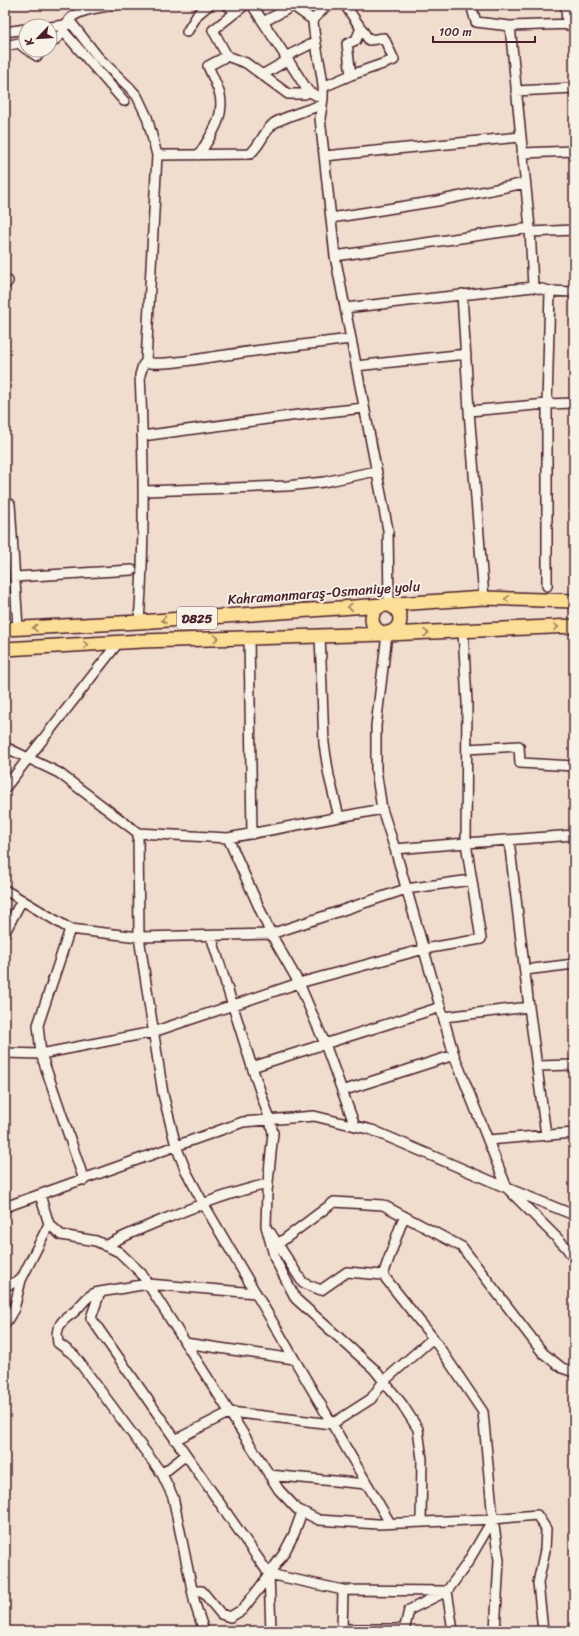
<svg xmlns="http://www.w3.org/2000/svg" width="579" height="1636" font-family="Sriracha,sans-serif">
  <rect width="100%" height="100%" fill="#f0ddce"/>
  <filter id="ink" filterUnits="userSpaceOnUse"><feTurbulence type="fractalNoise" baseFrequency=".025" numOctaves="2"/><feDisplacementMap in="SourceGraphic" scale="8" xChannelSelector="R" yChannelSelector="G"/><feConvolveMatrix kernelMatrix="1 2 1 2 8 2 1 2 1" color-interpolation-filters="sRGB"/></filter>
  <g filter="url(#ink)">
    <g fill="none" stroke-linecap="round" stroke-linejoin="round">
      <!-- minor casing -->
      <g stroke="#4a1f2b" stroke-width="12">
        <path id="minor" d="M114,5C101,8 78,9 69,20L98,57L129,87L137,96L147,117L157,155L146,362L143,365L140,375C144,458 145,540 139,622
          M227,5L236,12
          M245,5L213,30L227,56L246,63L288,94H305L308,91
          M252,5L288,60L262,75
          M292,5L313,20
          M327,5L313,20C314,43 321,64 323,86C324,97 322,107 320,118L335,256L388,530L389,604
          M345,5L369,40L384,38L394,60L351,75
          M471,5L476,22L510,26L530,228L533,287
          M566,5L567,25
          M263,22L293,6
          M510,26L574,24
          M50,27L72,24
          M5,32L26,29
          M187,32L198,14L209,5
          M50,44L64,32L124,101
          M5,46L19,43L26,49
          M28,50L37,56L43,50
          M285,57L315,42
          M288,60L308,91L323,99
          M323,87L351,75L347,44L356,40L361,28
          M516,91L574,88
          M522,153L574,151
          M157,155L250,154C261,144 263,133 273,124C279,119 312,108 322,105
          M199,155C210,136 225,119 220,95C217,85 212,75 208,66L227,56
          M324,156L520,137
          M331,218L437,201L525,183
          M530,232L574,230
          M335,256L530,228
          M5,285L8,281
          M462,294L469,411L484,598
          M345,308L533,287L550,291L574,292
          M146,362C162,367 207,357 226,355C267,349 309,344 351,339
          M356,366L466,354
          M469,411L547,404L574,403
          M142,436L290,416L364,408
          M144,491L287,486L324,482L376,471
          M10,504L18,628
          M15,577L132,570
          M547,586V404L550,291
          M387,634L376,726V770L382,809L395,849L454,1055L507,1188L566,1247L574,1259
          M320,635L324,744L329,776L339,817
          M249,637L252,834
          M5,747L59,773L138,833L228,838L382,809
          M467,749L519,746L520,763L574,766
          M5,788L118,643
          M138,833L139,937L163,1094L176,1146L186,1171L203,1203L390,1523
          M228,838L271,934L299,983L325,1044L355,1126
          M509,840L529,1007L546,1135
          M395,849L466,843L574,835
          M5,890L70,929L139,937L271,934L406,889L471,880
          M70,929L38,1025L41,1054L84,1180
          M5,932L22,900
          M211,936L252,1067L270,1120L273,1133L267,1192L266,1226L275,1259L296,1299L374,1369L402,1404L418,1429L422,1459L421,1522
          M525,970L574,964
          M444,1017L529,1007
          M5,1053L41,1054L153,1032L299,983L424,949L481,939L466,843L467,702L463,631
          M537,1066L574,1065
          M252,1067L441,1007
          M342,1091L454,1055
          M488,1140L574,1133
          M40,1195L49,1224L61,1235L96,1241L119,1252L141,1273L279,1490L297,1509L319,1520L378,1524L493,1519L537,1515L546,1529L545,1550L538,1583L543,1631
          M5,1207L243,1122L314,1116L372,1130L507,1188L574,1215
          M270,1232L303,1283L321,1290L347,1272L383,1275L433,1338L483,1412L493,1519L499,1560L495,1631
          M278,1244L334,1202L383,1205L462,1247L543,1353L562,1368L574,1372
          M105,1246C127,1234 150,1225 172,1216C203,1203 235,1191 268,1184
          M383,1275L404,1216
          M5,1286L21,1280L49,1224
          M100,1292C88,1293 82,1305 74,1312C69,1316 62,1320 60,1325C56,1331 57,1336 58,1343L74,1355L162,1474L173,1497L195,1604L204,1631
          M256,1293L148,1284L100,1292L91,1318L269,1574L271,1631
          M5,1324L14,1309L21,1280
          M185,1343L294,1359
          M175,1440L230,1412L332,1424L371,1399L384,1381L433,1338
          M162,1474L186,1455
          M269,1475L367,1484
          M269,1574L343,1590L447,1591L453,1631
          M192,1591H202L221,1614L230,1617L242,1610L261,1586L284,1553L294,1534L302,1512
          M342,1629H404
          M342,1631L343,1590
          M404,1631L409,1610L447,1591L466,1565L493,1519"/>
      </g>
      <!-- highway casing -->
      <g stroke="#4a1f2b" stroke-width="16">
        <path id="highway" d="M372 619a14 14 0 1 1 28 0a14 14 0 1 1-28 0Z
          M5,629L139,622L484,598L574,601
          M5,649L142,641L387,634L574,626"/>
      </g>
      <!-- minor -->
      <use href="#minor" stroke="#f7f3e8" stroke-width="9"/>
      <!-- highway -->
      <use href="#highway" stroke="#fdde96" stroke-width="13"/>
    </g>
    <!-- one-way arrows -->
    <defs><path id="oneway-chevron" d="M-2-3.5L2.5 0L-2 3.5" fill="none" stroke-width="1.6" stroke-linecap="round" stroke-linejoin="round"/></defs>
    <g stroke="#a47e60">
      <use href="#oneway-chevron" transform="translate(507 599) rotate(-178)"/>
      <use href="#oneway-chevron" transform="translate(350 607) rotate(176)"/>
      <use href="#oneway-chevron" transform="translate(164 620) rotate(176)"/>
      <use href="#oneway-chevron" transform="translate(556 627) rotate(-3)"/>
      <use href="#oneway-chevron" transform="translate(35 628) rotate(177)"/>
      <use href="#oneway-chevron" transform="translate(426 633) rotate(-3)"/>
      <use href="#oneway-chevron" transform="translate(216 638) rotate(-2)"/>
      <use href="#oneway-chevron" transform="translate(86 645) rotate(-3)"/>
    </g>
  </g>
  <g text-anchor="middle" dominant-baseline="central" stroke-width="3.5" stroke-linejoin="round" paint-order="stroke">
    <!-- shield labels -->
    <rect fill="#f7f3e8" stroke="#7e5f64" stroke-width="1" x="177" y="607" width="40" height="22" rx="3"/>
    <g font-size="13" font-weight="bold" fill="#4a1f2b">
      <text x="197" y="618">D825</text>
    </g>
    <!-- street labels -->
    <g font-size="14" fill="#4a1f2b" stroke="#f7f3e8">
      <text transform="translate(324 593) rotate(-4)">Kahramanmaraş-Osmaniye yolu</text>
    </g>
  </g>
  <!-- margin -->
  <rect width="579" height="1636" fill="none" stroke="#f7f3e8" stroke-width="20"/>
  <rect x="10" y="10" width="559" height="1616" fill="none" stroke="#4a1f2b" stroke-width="1.5" filter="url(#ink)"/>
  <!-- north arrow -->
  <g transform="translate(38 38) rotate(245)"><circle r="19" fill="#f7f3e8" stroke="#b29e9c"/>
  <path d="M0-3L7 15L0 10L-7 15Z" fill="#4a1f2b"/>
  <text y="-6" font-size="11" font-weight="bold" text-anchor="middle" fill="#4a1f2b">K</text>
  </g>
  <!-- scale -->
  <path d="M433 36v6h102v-6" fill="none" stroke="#4a1f2b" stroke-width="2"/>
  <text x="439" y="36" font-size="12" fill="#4a1f2b" stroke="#f7f3e8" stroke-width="3" paint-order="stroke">100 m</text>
</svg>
